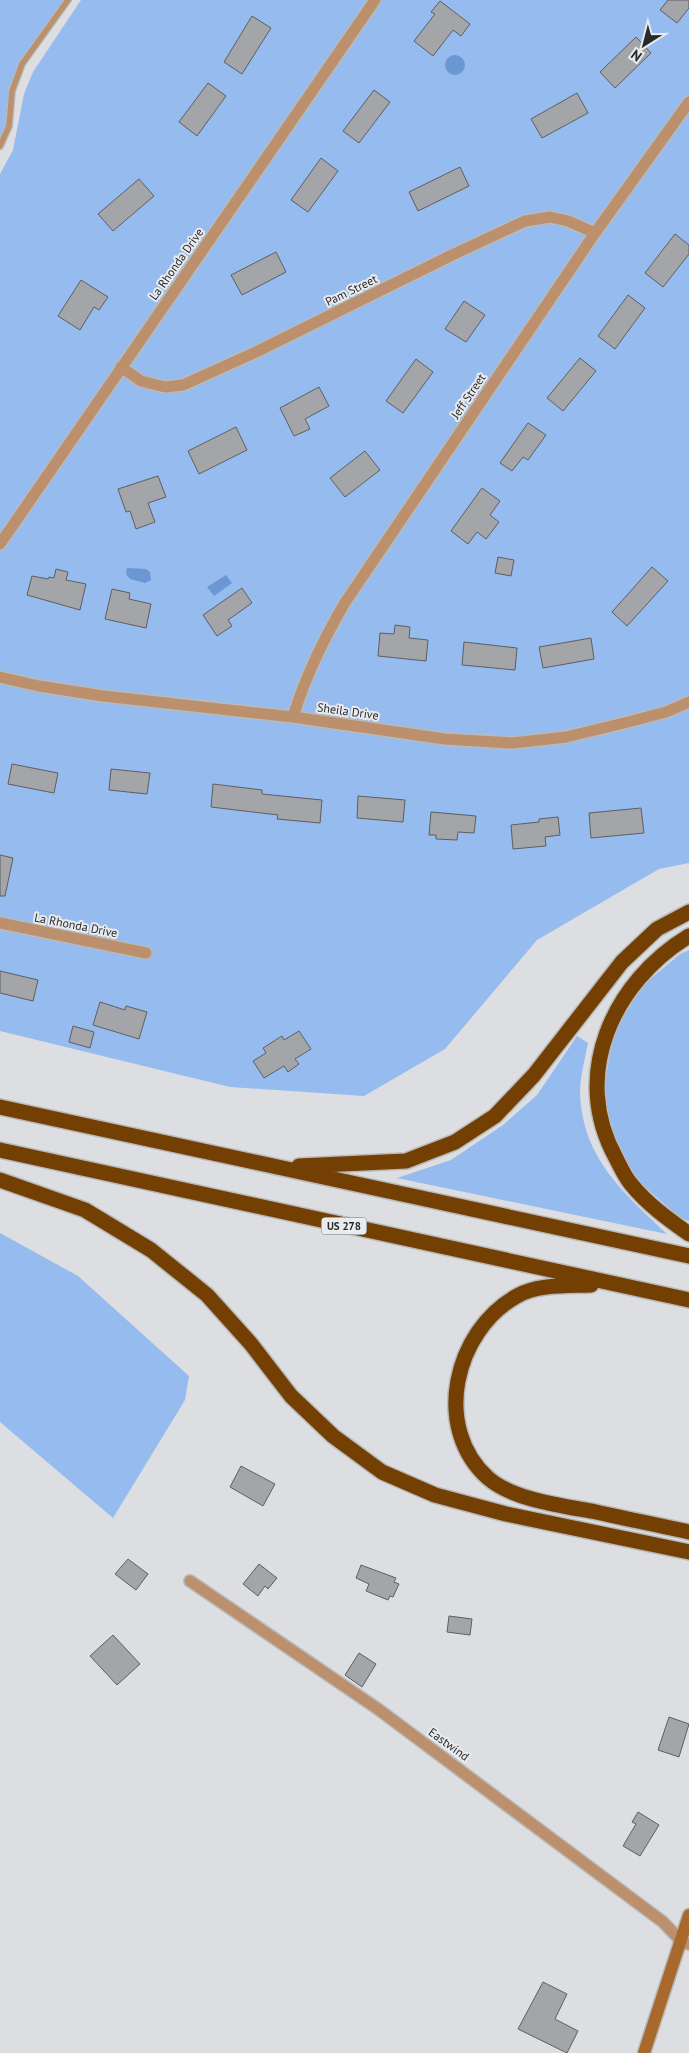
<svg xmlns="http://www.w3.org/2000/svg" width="689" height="2053" font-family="'PT Sans',sans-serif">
  <rect width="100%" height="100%" fill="#dcdee1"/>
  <!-- green -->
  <path fill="#96bbee" d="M0,0H70L22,64L12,91L9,126L0,146Z
    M81,0H689V863L659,869L537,940L445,1049L364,1096L230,1087L0,1031V174L13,150L24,94L33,72Z
    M689,950V1221L680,1218L635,1178L608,1123L605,1083L613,1034L642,986L680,954Z
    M577,1036L588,1043C585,1059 580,1077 580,1092C582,1158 623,1192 667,1234L397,1178L451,1160L503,1125L537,1095Z
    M0,1233L78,1276L189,1376L185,1400L113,1518L0,1422Z"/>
  <!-- water -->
  <path fill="#6b97d4" d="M445 65a10 10 0 1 1 20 0a10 10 0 1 1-20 0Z
    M127,568L146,569L150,572L151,580L145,583L130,579L126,574Z
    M226,575L232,583L214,596L207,587Z"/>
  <!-- building -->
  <path fill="#a3a5a8" stroke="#5d5f61" d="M668,0H689V8L677,23L660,10Z
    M440,1L470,24L461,36L453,30L433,56L414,41L435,14L431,12Z
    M252,16L271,28L242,74L224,62Z
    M636,37L651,53L615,88L600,72Z
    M208,83L226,96L197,136L179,122Z
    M374,90L390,102L359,143L343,131Z
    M577,93L588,113L542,138L531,119Z
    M321,158L338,171L308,212L291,200Z
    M460,167L469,186L418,211L409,192Z
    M139,179L154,196L113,231L98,214Z
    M675,234L689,245V254L663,287L645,273Z
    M276,252L286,272L242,295L231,275Z
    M81,280L108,297L99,310L94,307L80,330L58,316Z
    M628,295L645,308L615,349L598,336Z
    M464,301L485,315L466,342L445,329Z
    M580,358L596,371L563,411L547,398Z
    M416,359L433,372L403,413L386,401Z
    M319,387L329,406L305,419L310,429L294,436L280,408Z
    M528,423L546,435L528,460L523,457L512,471L500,463Z
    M236,427L247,450L199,474L188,451Z
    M365,451L380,470L345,497L330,478Z
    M158,476L166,497L148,503L155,522L136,529L130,511L126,512L118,489Z
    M482,488L500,501L490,515L499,522L486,539L477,532L468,544L451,531Z
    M498,557L514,560L511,576L495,573Z
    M652,567L668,581L627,626L612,612Z
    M56,569L68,572L66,580L86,584L80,610L27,595L32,576L48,579L49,577L54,578Z
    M242,588L252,603L228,620L232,626L217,636L203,615Z
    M112,589L130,593L129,599L151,604L146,628L105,619Z
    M395,625L410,627L409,638L428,640L426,661L378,656L380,633L394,634Z
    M591,638L594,659L543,668L539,647Z
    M464,642L517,648L515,670L462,665Z
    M12,764L58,773L54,793L8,784Z
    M111,769L150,773L147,794L109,790Z
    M213,784L262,790V794L322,800L320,823L277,819L278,815L211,807Z
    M358,796L405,800L403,822L357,818Z
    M641,808L644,833L591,838L589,813Z
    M431,812L476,816L474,833L458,832L457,840L436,839V835H429Z
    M558,817L560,835L545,837L546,846L513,849L511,825L539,822V819Z
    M0,855L13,858L5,896H0Z
    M0,971L38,980L33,1001L0,993Z
    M100,1002L125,1010L126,1006L147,1012L139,1039L93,1025Z
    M73,1026L94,1032L90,1048L69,1042Z
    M299,1031L311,1049L295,1059L299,1064L288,1072L284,1066L264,1078L253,1061L266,1053L263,1048L282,1036L284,1040Z
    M241,1466L275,1484L263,1506L230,1487Z
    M128,1559L148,1574L136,1590L115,1574Z
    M259,1564L277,1578L268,1589L265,1586L258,1596L243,1584Z
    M361,1565L396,1578L394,1582L399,1584L393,1597L390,1596L388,1600L366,1591L369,1584L356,1578Z
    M449,1616L472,1619L470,1635L447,1632Z
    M113,1635L140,1664L117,1685L90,1656Z
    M359,1653L376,1664L362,1687L345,1675Z
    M669,1717L689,1724L679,1757L658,1750Z
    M638,1812L659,1825L640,1856L623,1846L636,1824L632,1822Z
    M543,1982L567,1994L555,2019L578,2031L567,2053L518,2029Z"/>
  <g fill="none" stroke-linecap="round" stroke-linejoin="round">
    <!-- service casing -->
    <g stroke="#b8babc" stroke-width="8">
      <path id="service" d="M0,146L9,126L12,91L22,64L68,0"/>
    </g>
    <!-- minor casing -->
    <g stroke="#b8babc" stroke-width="14">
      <path id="minor" d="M121,367L141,381L165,387L183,385L256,352L452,255L525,221L550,217L568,221L595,233
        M0,544L375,0
        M0,677L39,686L103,696L293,717L445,739L512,743L566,737L624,723L666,712L689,702
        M293,717C306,675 322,643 344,604L595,233L689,102
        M0,923L146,953
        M190,1581L378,1709L663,1922L681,1941L689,1944"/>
    </g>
    <!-- secondary casing -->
    <g stroke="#b8babc" stroke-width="15">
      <path id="secondary" d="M644,2053L689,1915"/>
    </g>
    <!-- motorway casing -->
    <g stroke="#b8babc" stroke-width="18">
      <path id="motorway" d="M689,936C613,982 570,1075 616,1158C620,1166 625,1177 631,1184C647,1204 668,1219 689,1234
        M0,1107L689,1256
        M0,1150L689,1300
        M299,1166L406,1161L455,1142L495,1116L534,1075L622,962L657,929L689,912
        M0,1180L85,1210L151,1250L207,1295L251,1344L291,1396L333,1436L382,1472L435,1495L506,1514L689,1552
        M591,1285C568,1286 537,1284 517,1296C454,1331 432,1428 488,1478C513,1500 564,1506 596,1512C627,1519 658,1525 689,1532"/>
    </g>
    <!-- service -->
    <use href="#service" stroke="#bc906c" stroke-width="5.5"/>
    <!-- minor -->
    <use href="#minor" stroke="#bc906c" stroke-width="11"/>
    <!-- secondary -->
    <use href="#secondary" stroke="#a9682c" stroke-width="12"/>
    <!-- motorway -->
    <use href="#motorway" stroke="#743f02" stroke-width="15"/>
  </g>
  <g text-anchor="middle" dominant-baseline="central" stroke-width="4" stroke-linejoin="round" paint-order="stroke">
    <!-- shield labels -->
    <rect fill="#e9ebee" stroke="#626365" stroke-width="1" x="321.5" y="1217.5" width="45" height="17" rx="4"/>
    <g font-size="11" font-weight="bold" fill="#28292a">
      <text x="344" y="1226">US 278</text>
    </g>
    <!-- street labels -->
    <g font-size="12" fill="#28292a" stroke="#e9ebee">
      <text transform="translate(176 264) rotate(-55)">La Rhonda Drive</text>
      <text transform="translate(351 290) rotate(-26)">Pam Street</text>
      <text transform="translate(468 396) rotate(-56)">Jeff Street</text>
      <text transform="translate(348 711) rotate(8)">Sheila Drive</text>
      <text transform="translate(76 925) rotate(11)">La Rhonda Drive</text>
      <text transform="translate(449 1744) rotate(36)">Eastwind</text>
    </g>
  </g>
  <!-- north arrow -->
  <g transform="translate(644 45) rotate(216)" stroke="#e9ebee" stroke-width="4" paint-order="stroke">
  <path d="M0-4L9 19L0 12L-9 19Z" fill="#28292a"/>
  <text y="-8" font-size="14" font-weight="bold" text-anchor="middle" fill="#28292a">N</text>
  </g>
</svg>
